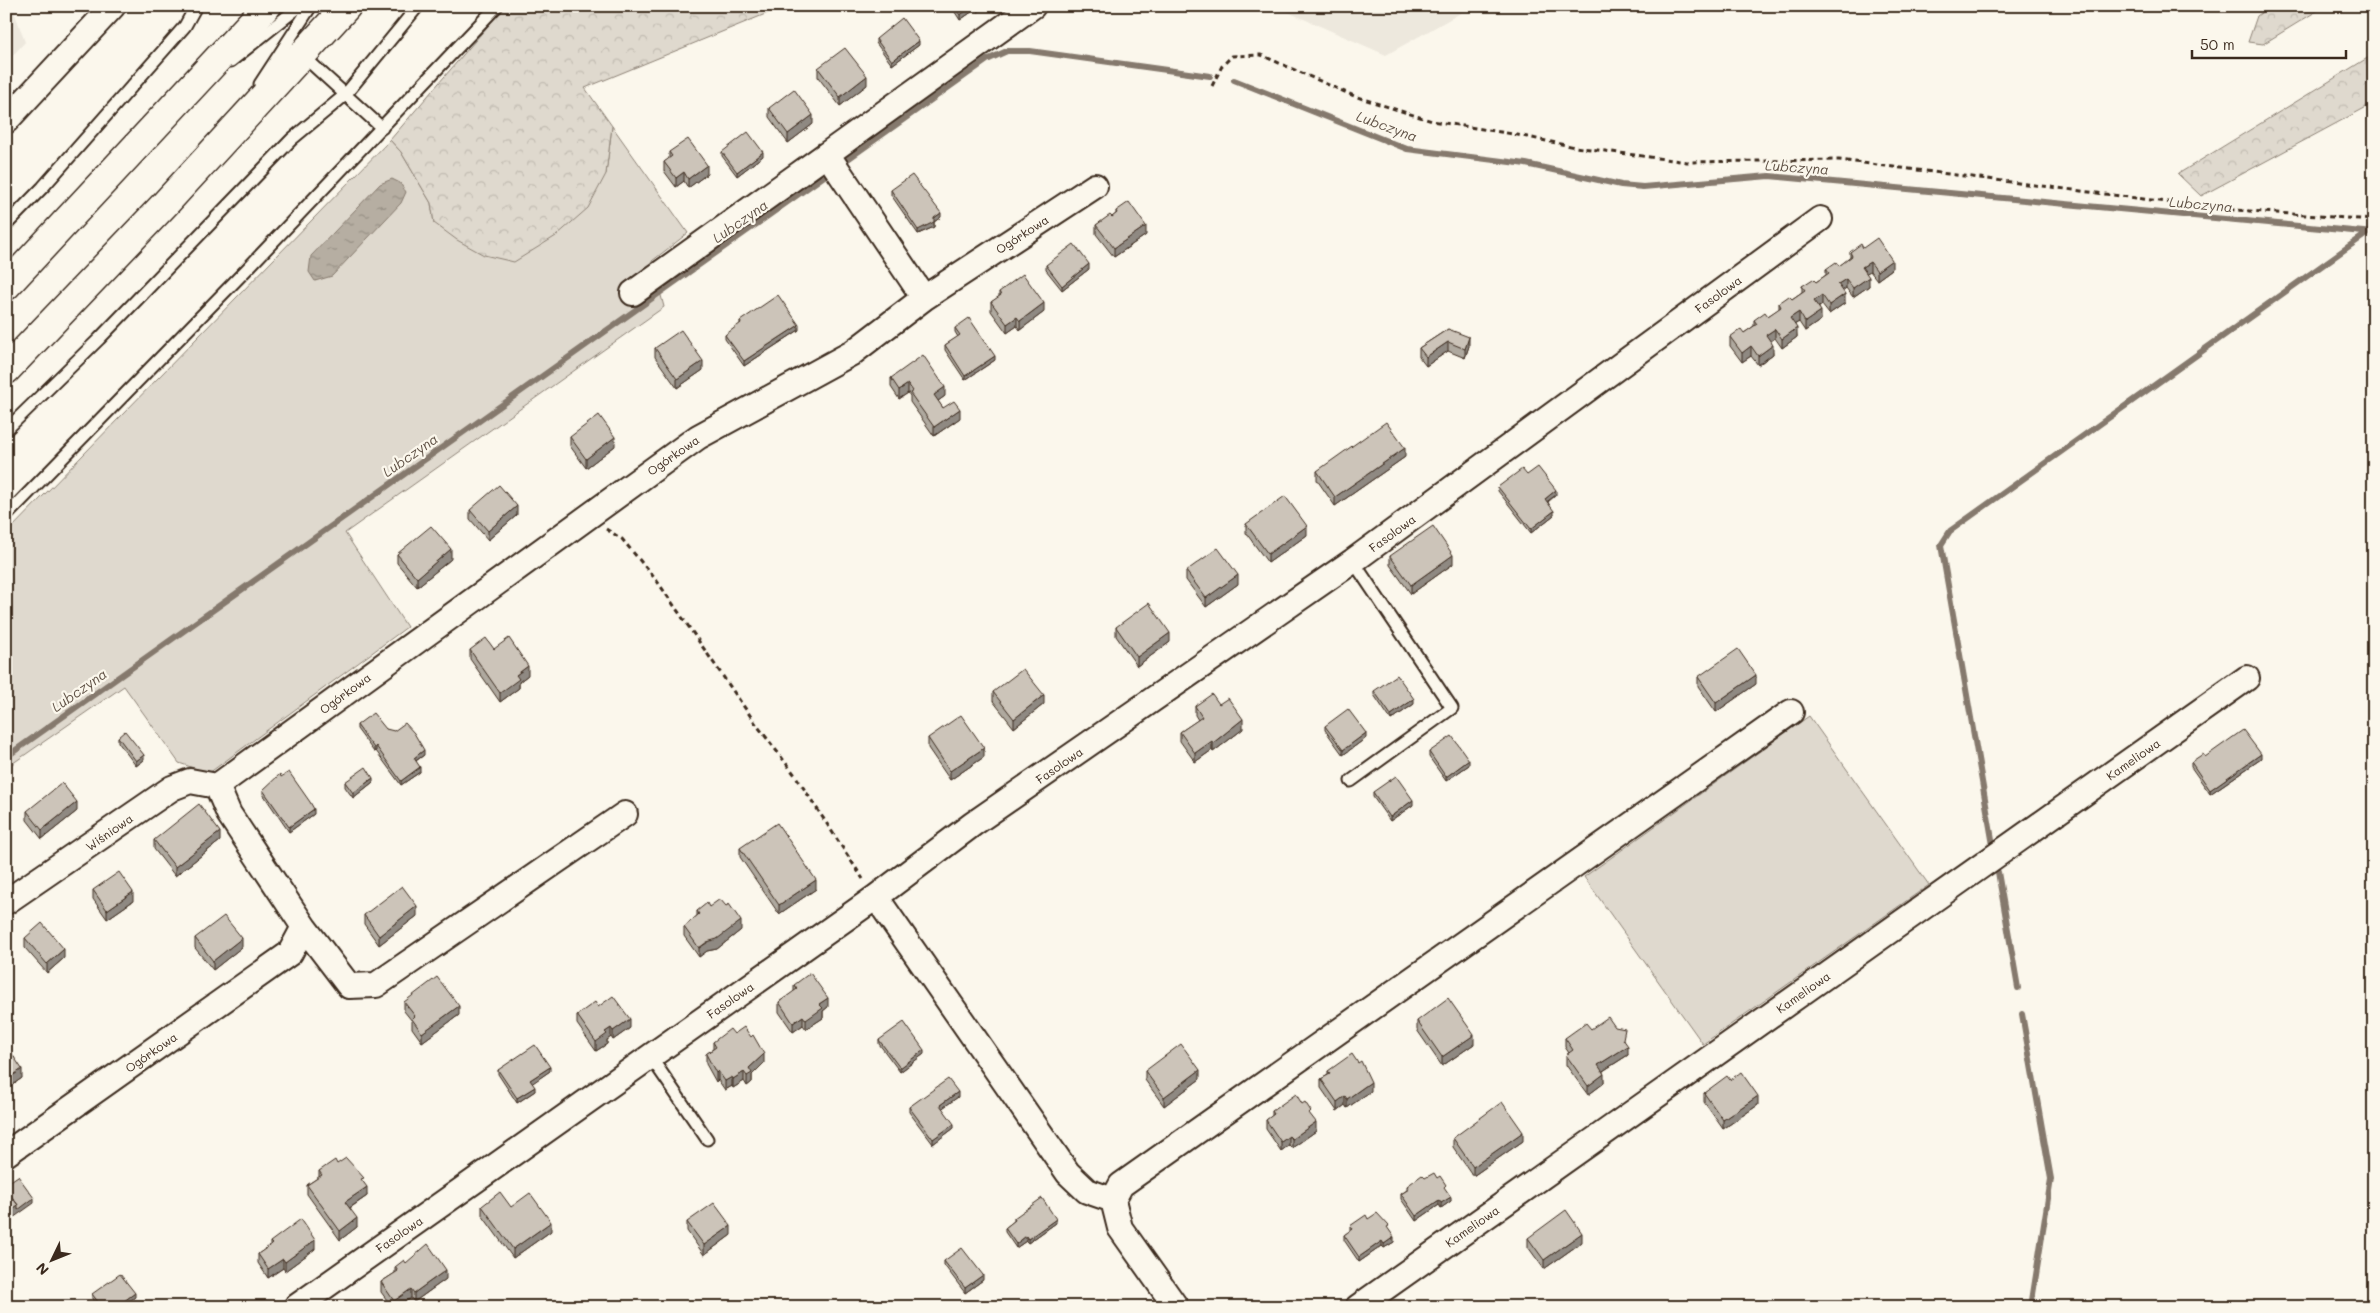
<svg xmlns="http://www.w3.org/2000/svg" width="2380" height="1313" font-family="Mali,sans-serif">
  <defs>
    <pattern id="forest-crowns" width="20" height="18" patternUnits="userSpaceOnUse" patternTransform="scale(1.25)"><rect width="20" height="18" fill="#dfd9ce"/><path d="M2 6a3 3 0 1 1 6 0M12 15a3 3 0 1 1 6 0" fill="none" stroke="#c0bab0"/></pattern>
    <pattern id="water-ripples" width="26" height="14" patternUnits="userSpaceOnUse" patternTransform="scale(1.25)"><rect width="26" height="14" fill="#b6aea2"/><path d="M2 4q2-2 4 0t4 0M15 11q2-2 4 0t4 0" fill="none" stroke="#958e83"/></pattern>
  </defs>
  <rect width="100%" height="100%" fill="#fbf7ec"/>
  <filter id="ink" filterUnits="userSpaceOnUse"><feTurbulence type="fractalNoise" baseFrequency=".02" numOctaves="2"/><feDisplacementMap in="SourceGraphic" scale="10" xChannelSelector="R" yChannelSelector="G"/><feConvolveMatrix kernelMatrix="1 2 1 2 8 2 1 2 1" color-interpolation-filters="sRGB"/></filter>
  <g filter="url(#ink)">
    <!-- built -->
    <path fill="#ede8dd" d="M6,6H12L25,42L6,63Z
      M1274,6H1473L1386,55Z"/>
    <!-- green -->
    <path fill="#dfd9ce" stroke="#8d8276" d="M612,126L688,233L652,261L664,307L345,533L407,627L209,773L179,763L124,686L6,768V534L390,140L401,152L431,203L434,223L606,174Z
      M1809,716L1929,885L1703,1044L1584,877Z"/>
    <!-- forest -->
    <path fill="url(#forest-crowns)" stroke="#8d8276" d="M505,6H785L585,88L612,126L606,174L588,208L556,236L514,262L484,255L457,240L434,223L431,203L401,152L390,140Z
      M2270,6H2325L2263,44L2248,42L2257,16Z
      M2374,54V103L2201,196L2178,174Z"/>
    <!-- water -->
    <path fill="url(#water-ripples)" stroke="#85796d" d="M392,179L400,183L406,192L401,203L332,276L315,281L309,272L311,256L380,184Z"/>
    <g fill="none" stroke-linecap="round" stroke-linejoin="round">
      <!-- stream -->
      <path stroke="#85796d" stroke-width="6" d="M1234,80L1407,149L1526,164L1621,185L1643,187L1769,176L2374,233
        M845,161L987,60L1007,51H1030L1210,76
        M6,757L827,174
        M1993,845L1941,545L1950,531L2369,232
        M1998,872L2018,988
        M2022,1014L2051,1179L2031,1307"/>
      <!-- service casing -->
      <g stroke="#3b2a1e" stroke-width="15">
        <path id="service" d="M302,55L382,128
          M231,61L300,6
          M260,84L311,6
          M6,225L43,187L185,26L196,6
          M6,430L99,339L292,139L345,95L418,6
          M6,516L248,268L497,6
          M1351,781L1452,708L1353,561
          M650,1056L707,1139"/>
      </g>
      <!-- minor casing -->
      <g stroke="#3b2a1e" stroke-width="28">
        <path id="minor" d="M6,121L113,6
          M827,154L1033,6
          M924,298L1095,186
          M217,786L698,437L852,353L924,298L827,154L633,293
          M876,897L1068,1173L1087,1191L1113,1200
          M6,902L172,788L190,781L217,786
          M304,927L349,986L376,985L625,814
          M6,1154L290,953L304,927L229,814L217,786
          M296,1307L876,897L973,824L1353,561L1820,219
          M1176,1307L1120,1228L1113,1200L1121,1185L1791,712
          M1358,1307L2247,678"/>
      </g>
      <!-- motorway casing -->
      <g stroke="#3b2a1e" stroke-width="31">
        <path id="motorway" d="M6,286L267,6
          M6,370L165,204L347,6"/>
      </g>
      <!-- path -->
      <path stroke="#3b2a1e" stroke-width="3" stroke-dasharray="5 4" stroke-linecap="butt" d="M1212,86L1222,66L1232,56L1261,55L1354,96L1432,121L1513,134L1575,147L1687,162L1839,160L2222,209L2374,220
        M606,529L622,539L657,581L756,724L795,775L863,879"/>
      <!-- service -->
      <use href="#service" stroke="#fbf7ec" stroke-width="11"/>
      <!-- minor -->
      <use href="#minor" stroke="#fbf7ec" stroke-width="24"/>
      <!-- motorway -->
      <use href="#motorway" stroke="#fbf7ec" stroke-width="28"/>
    </g>
    <!-- wall -->
    <path fill="#afa99f" stroke="#3b2a1e" d="M951,6H986L978,12L976,9L960,20Z
      M876,39L919,45L892,65L876,43Z
      M818,68L867,85L840,106L818,77Z
      M769,108L813,124L788,143L769,117Z
      M669,152L707,174L688,188L684,181L676,187L664,171V162L669,159Z
      M722,152L763,156L737,176L722,156Z
      M891,190L941,217L934,222V227L918,234L891,195Z
      M1116,211L1146,235L1114,257L1096,234V225L1112,217L1116,214Z
      M1863,248L1892,269L1877,280L1870,271L1866,273L1869,286L1853,297L1846,288L1842,291L1845,303L1829,314L1822,305L1819,307L1821,320L1805,331L1799,322L1795,324L1797,337L1782,348L1775,338L1771,341L1773,354L1758,365L1751,356L1742,362L1730,346V337L1744,333L1754,326V320L1768,316L1779,309V303L1792,299L1802,292V286L1816,282L1826,275V269L1839,266L1850,258V252Z
      M1046,265L1089,269L1062,290L1046,270Z
      M999,292L1044,312L1020,330L1017,326L1007,333L991,311V302L999,297Z
      M740,321L799,330L744,366L725,339V335L740,325Z
      M955,328L995,360L965,380L945,350V345L958,337L955,332Z
      M1448,329L1469,346L1465,358L1448,351L1426,366L1419,357V348Z
      M655,348L703,370L677,388L655,357Z
      M891,378L945,396L938,401L943,408L960,418L934,436L910,402V396L908,393L899,399L891,387Z
      M570,437L615,446L586,468L570,446Z
      M1405,457L1335,506L1317,480V471Z
      M1527,475L1556,495L1548,502L1554,515L1531,533L1498,491V487Z
      M470,510L517,515L488,540L470,519Z
      M1246,524L1307,535L1268,563L1246,533Z
      M397,554L451,559L417,587L397,563Z
      M1390,556L1453,564L1411,594L1390,565Z
      M1186,571L1238,584L1206,607L1186,580Z
      M1116,627L1170,642L1137,666L1116,636Z
      M470,650L528,675L519,682V688L500,702L470,659Z
      M1698,677L1756,684L1716,712L1698,686Z
      M1374,691L1414,704L1391,720L1374,695Z
      M993,692L1044,704L1014,728L993,701Z
      M1219,704L1243,729L1213,752L1212,750L1195,762L1180,741V732L1198,720L1195,715V706Z
      M357,725L386,729L424,755L416,761L420,772L401,785L376,751L374,752L357,729Z
      M1325,726L1366,738L1343,755L1325,730Z
      M118,737L144,760L136,766L118,742Z
      M928,738L984,757L950,780L928,748Z
      M1429,752L1469,765L1446,781L1429,757Z
      M2205,757L2261,759L2210,794L2191,767V762Z
      M281,777L314,814L289,832L263,794V790Z
      M345,782H373L353,798L345,787Z
      M1373,792L1413,805L1390,821L1373,797Z
      M27,811H77L42,839L27,820Z
      M154,840L220,841L175,876L154,849Z
      M740,848L816,889L779,914L740,857Z
      M93,890L133,901L107,919L93,899Z
      M709,907L741,930L717,949L707,951L699,957L684,936V927L697,916V911Z
      M364,915L417,916L379,945L364,924Z
      M25,938L64,958L47,973L25,948Z
      M195,938L242,947L213,970L195,948Z
      M794,985L828,1007L823,1011V1018L806,1029L803,1025L793,1032L779,1012V1002L794,992Z
      M404,1002L459,1015L422,1042L412,1028V1021L404,1011Z
      M598,1007L630,1028L613,1040L611,1037L607,1040V1044L596,1051L577,1024V1015Z
      M1417,1021L1474,1044L1442,1066L1417,1030Z
      M1591,1029L1624,1040L1628,1055L1603,1071L1604,1083L1588,1095L1566,1065V1055L1569,1053L1565,1047V1038Z
      M734,1034L764,1063L752,1075V1082L747,1086L744,1081L733,1088L732,1086L725,1090L718,1080L716,1082L706,1064V1054L713,1049V1042Z
      M879,1040L924,1054L900,1072L879,1044Z
      M6,1054L22,1078L8,1088L6,1085Z
      M498,1070L550,1071L532,1083L535,1091L517,1103L498,1074Z
      M1145,1071L1200,1079L1164,1106L1145,1080Z
      M1328,1071L1371,1091L1347,1108L1345,1105L1337,1111L1321,1088V1079L1328,1075Z
      M1730,1080L1758,1105L1723,1129L1704,1102V1093Z
      M958,1097L942,1108L954,1128L933,1144L909,1112V1107Z
      M1272,1111L1311,1116L1316,1131L1292,1148L1289,1145L1281,1151L1266,1129V1120L1272,1116Z
      M1453,1138L1523,1141L1473,1176L1453,1147Z
      M337,1164L364,1183L367,1196L350,1208L357,1227L340,1240L307,1194V1185L319,1177V1171Z
      M1425,1178L1446,1190L1451,1201L1441,1208L1439,1205L1416,1221L1401,1199V1194L1407,1190V1186Z
      M482,1206L511,1207L551,1231L513,1258L482,1215Z
      M1014,1218L1056,1223L1028,1243L1026,1241L1016,1248L1005,1232V1228L1014,1221Z
      M1368,1219L1389,1230L1394,1242L1384,1248L1382,1246L1359,1262L1344,1240V1235L1350,1231V1226Z
      M687,1222L731,1235L704,1255L687,1231Z
      M1528,1238L1582,1242L1544,1269L1528,1247Z
      M270,1242L315,1249L285,1271L283,1268L268,1278L258,1263V1254L270,1246Z
      M944,1261L983,1280L965,1293L944,1265Z
      M406,1263L446,1279L414,1302L411,1298L398,1307H392L381,1292V1282L395,1273V1267Z
      M92,1294L135,1297L122,1307H98L92,1299Z"/>
    <!-- shaded-wall -->
    <path fill="#8f8982" stroke="#3b2a1e" d="M973,6H976V9L960,20V15Z
      M979,6H986L978,12V7Z
      M919,41V45L892,65V61Z
      M867,76V85L840,106V97Z
      M813,115V124L788,143V134Z
      M763,152V156L737,176V172Z
      M707,165V174L688,188V179Z
      M684,172V181L676,187V178Z
      M941,213V217L934,222V227L918,234V230Z
      M1146,226V235L1114,257V248Z
      M1892,260V269L1877,280V271Z
      M1870,262V271L1862,276V267Z
      M1089,264V269L1062,290V286Z
      M1869,277V286L1853,297V288Z
      M1846,279V288L1838,294V284Z
      M1845,294V303L1829,314V305Z
      M1822,295V305L1814,310V301Z
      M1044,303V312L1020,330V321Z
      M1821,311V320L1805,331V322Z
      M1799,312V322L1790,327V318Z
      M1017,317V326L1007,333V324Z
      M799,325V330L744,366V361Z
      M1797,328V337L1782,348V339Z
      M1775,329V338L1766,344V335Z
      M1469,337V346L1465,358V349Z
      M1448,342V351L1426,366V357Z
      M1773,345V354L1758,365V356Z
      M1751,346V356L1742,362V353Z
      M995,356V360L965,380V376Z
      M703,361V370L677,388V379Z
      M908,384V393L899,399V390Z
      M945,387V396L934,404V395Z
      M960,409V418L934,436V427Z
      M615,437V446L586,468V459Z
      M1405,448V457L1335,506V497Z
      M1556,490V495L1545,503V499Z
      M517,506V515L488,540V531Z
      M1554,511V515L1531,533V529Z
      M1307,526V535L1268,563V554Z
      M451,549V559L417,587V578Z
      M1453,555V564L1411,594V585Z
      M1238,575V584L1206,607V598Z
      M1170,633V642L1137,666V657Z
      M528,666V675L519,682V688L500,702V693L516,675Z
      M1756,675V684L1716,712V703Z
      M1044,695V704L1014,728V719Z
      M1414,699V704L1391,720V715Z
      M1243,719V729L1213,752V743Z
      M1366,733V738L1343,755V750Z
      M1212,741V750L1195,762V753Z
      M376,746V751L374,752V748Z
      M984,748V757L950,780V771Z
      M424,750V755L414,762V758Z
      M2261,754V759L2210,794V790Z
      M144,755V760L136,766V761Z
      M1469,760V765L1446,781V777Z
      M420,767V772L401,785V781Z
      M373,778V782L353,798V793Z
      M1413,800V805L1390,821V817Z
      M77,802V811L42,839V830Z
      M314,809V814L289,832V827Z
      M220,832V841L175,876V867Z
      M816,880V889L779,914V905Z
      M133,892V901L107,919V910Z
      M417,906V916L379,945V936Z
      M741,921V930L717,949L707,951L699,957V948Z
      M242,938V947L213,970V961Z
      M64,949V958L47,973V964Z
      M828,998V1007L823,1011V1018L806,1029V1020L819,1004Z
      M459,1006V1015L422,1042V1033Z
      M803,1016V1025L793,1032V1023Z
      M630,1019V1028L613,1040V1031Z
      M611,1028V1037L607,1040V1044L596,1051V1042L605,1032Z
      M1474,1035V1044L1442,1066V1057Z
      M1628,1046V1055L1598,1074V1065Z
      M924,1050V1054L900,1072V1068Z
      M764,1054V1063L752,1075V1082L747,1086V1076L749,1068Z
      M550,1067V1071L530,1085V1080Z
      M22,1069V1078L8,1088V1079Z
      M1200,1070V1079L1164,1106V1097Z
      M718,1071V1080L716,1082V1073Z
      M744,1072V1081L733,1088V1079Z
      M1604,1074V1083L1588,1095V1086Z
      M732,1077V1086L725,1090V1081Z
      M1371,1082V1091L1347,1108V1099Z
      M535,1087V1091L517,1103V1098Z
      M958,1092V1097L940,1110V1105Z
      M1345,1096V1105L1337,1111V1102Z
      M1758,1096V1105L1723,1129V1120Z
      M1316,1122V1131L1292,1148V1139Z
      M954,1124V1128L933,1144V1139Z
      M1523,1132V1141L1473,1176V1167Z
      M1289,1136V1145L1281,1151V1142Z
      M367,1187V1196L345,1211V1202Z
      M1451,1197V1201L1441,1208V1203Z
      M34,1198V1203L6,1223V1214L18,1205Z
      M1439,1200V1205L1416,1221V1216Z
      M357,1218V1227L340,1240V1231Z
      M1056,1219V1223L1028,1243V1239Z
      M551,1222V1231L513,1258V1249Z
      M731,1226V1235L704,1255V1245Z
      M1582,1233V1242L1544,1269V1260Z
      M1026,1236V1241L1016,1248V1244Z
      M1394,1237V1242L1384,1248V1244Z
      M315,1240V1249L285,1271V1262Z
      M1382,1241V1246L1359,1262V1257Z
      M283,1259V1268L268,1278V1269Z
      M446,1270V1279L414,1302V1293Z
      M983,1275V1280L965,1293V1288Z
      M411,1289V1298L398,1307H394V1301Z
      M135,1293V1297L122,1307H116Z"/>
    <!-- building -->
    <path fill="#ccc4b9" stroke="#3b2a1e" d="M954,6H973L960,15Z
      M902,18L919,41L892,61L876,39Z
      M845,48L867,76L840,97L818,68Z
      M794,89L813,115L788,134L769,108Z
      M748,132L763,152L737,172L722,152Z
      M688,139L707,165L688,179L684,172L676,178L664,162L672,156L669,152Z
      M912,175L941,213L934,218V222L918,230L891,190Z
      M1129,202L1146,226L1114,248L1096,225L1110,215L1112,217L1117,213L1116,211Z
      M1877,238L1892,260L1877,271L1870,262L1862,267L1869,277L1853,288L1846,279L1838,284L1845,294L1829,305L1822,295L1814,301L1821,311L1805,322L1799,312L1790,318L1797,328L1782,339L1775,329L1766,335L1773,345L1758,356L1751,346L1742,353L1730,337L1741,329L1744,333L1757,324L1754,320L1765,312L1768,316L1781,307L1779,303L1789,296L1792,299L1805,290L1802,286L1813,279L1816,282L1829,273L1826,269L1836,262L1839,266L1852,256L1850,252L1861,244L1863,248Z
      M1074,244L1089,264L1062,286L1046,265Z
      M1023,274L1044,303L1020,321L1017,317L1007,324L991,302L1001,295L999,292Z
      M778,295L799,325L744,361L725,335L741,323L740,321Z
      M969,318L995,356L965,376L945,345L960,335L955,328Z
      M1448,329L1469,337L1465,349L1448,342L1426,357L1419,348Z
      M681,330L703,361L677,379L655,348Z
      M923,355L945,387L934,395L943,408L954,401L960,409L934,427L910,393L913,391L908,384L899,390L891,378Z
      M599,415L615,437L586,459L570,437Z
      M1386,422L1405,448L1335,497L1317,471Z
      M1538,467L1556,490L1545,499L1554,511L1531,529L1498,487L1522,469L1527,475Z
      M499,485L517,506L488,531L470,510Z
      M1285,496L1307,526L1268,554L1246,524Z
      M431,526L451,549L417,578L397,554Z
      M1433,526L1453,555L1411,585L1390,556Z
      M1218,548L1238,575L1206,598L1186,571Z
      M1149,603L1170,633L1137,657L1116,627Z
      M486,638L494,649L509,638L528,666L516,675L519,679L500,693L470,650Z
      M1738,649L1756,675L1716,703L1698,677Z
      M1023,669L1044,695L1014,719L993,692Z
      M1397,675L1414,699L1391,715L1374,691Z
      M1212,694L1219,704L1228,698L1243,719L1213,743L1212,741L1195,753L1180,732L1202,717L1195,706Z
      M1348,709L1366,733L1343,750L1325,726Z
      M373,713L386,729L394,731L405,723L414,733L424,750L414,758L420,767L401,781L376,746L374,748L357,725Z
      M961,715L984,748L950,771L928,738Z
      M2243,730L2261,754L2210,790L2191,762L2203,754L2205,757Z
      M125,731L144,755L136,761L118,737Z
      M1452,736L1469,760L1446,777L1429,752Z
      M366,767L373,778L353,793L345,782Z
      M289,772L310,802L314,809L289,827L263,790L280,774L281,777Z
      M1396,776L1413,800L1390,817L1373,792Z
      M62,783L77,802L42,830L27,811Z
      M199,804L220,832L175,867L154,840Z
      M777,823L816,880L779,905L740,848Z
      M119,872L133,892L107,910L93,890Z
      M402,886L417,906L379,936L364,915Z
      M720,899L726,906L729,904L741,921L717,939L707,942L699,948L684,927L699,914L697,911L707,903L709,907Z
      M224,916L242,938L213,961L195,938Z
      M42,923L64,949L47,964L25,938Z
      M810,973L828,998L819,1004L823,1008L806,1020L803,1016L793,1023L779,1002L797,989L794,985Z
      M437,977L459,1006L422,1033L412,1019L415,1016L404,1002Z
      M613,996L630,1019L613,1031L611,1028L605,1032L607,1034L596,1042L577,1015L595,1002L598,1007Z
      M1448,998L1474,1035L1442,1057L1417,1021Z
      M1608,1017L1615,1027L1625,1029L1623,1039L1628,1046L1598,1065L1604,1074L1588,1086L1566,1055L1573,1050L1565,1038L1586,1023L1591,1029Z
      M904,1022L924,1050L900,1068L879,1040Z
      M744,1027L751,1037L753,1035L764,1054L749,1068L752,1073L747,1076L744,1072L733,1079L732,1077L725,1081L718,1071L716,1073L706,1054L716,1047L713,1042L730,1029L734,1034Z
      M1181,1044L1200,1070L1164,1097L1145,1071Z
      M535,1045L550,1067L530,1080L535,1087L517,1098L498,1070Z
      M10,1051L22,1069L8,1079L6,1076V1054Z
      M1352,1054L1358,1063L1361,1061L1371,1082L1347,1099L1345,1096L1337,1102L1321,1079L1330,1074L1328,1071Z
      M1741,1072L1758,1096L1723,1120L1704,1093L1727,1076L1730,1080Z
      M948,1079L958,1092L940,1105L954,1124L933,1139L909,1107Z
      M1296,1094L1302,1104L1305,1102L1311,1111L1309,1113L1316,1122L1292,1139L1289,1136L1281,1142L1266,1120L1274,1114L1272,1111Z
      M1502,1102L1523,1132L1473,1167L1453,1138Z
      M346,1158L364,1178L361,1179L367,1187L345,1202L357,1218L340,1231L307,1185L322,1175L319,1171L335,1160L337,1164Z
      M1434,1173L1437,1178L1440,1176L1446,1185L1444,1187L1451,1197L1441,1203L1439,1200L1416,1216L1401,1194L1409,1189L1407,1186L1422,1175L1425,1178Z
      M18,1176L34,1198L18,1210V1205L6,1189V1184Z
      M6,1189L18,1205L6,1214Z
      M500,1192L511,1207L530,1193L551,1222L513,1249L482,1206Z
      M1042,1198L1056,1219L1028,1239L1026,1236L1016,1244L1005,1228L1015,1220L1014,1218Z
      M714,1203L731,1226L704,1245L687,1222Z
      M1566,1210L1582,1233L1544,1260L1528,1238Z
      M1377,1213L1389,1226L1387,1227L1394,1237L1384,1244L1382,1241L1359,1257L1344,1235L1352,1229L1350,1226L1366,1215L1368,1219Z
      M301,1219L315,1240L285,1262L283,1259L268,1269L258,1254L272,1244L270,1242Z
      M428,1244L446,1270L414,1293L411,1289L394,1301L381,1282L398,1271L395,1267L404,1260L406,1263Z
      M962,1248L983,1275L965,1288L944,1261Z
      M120,1274L135,1293L116,1307H102L92,1294Z"/>
  </g>
  <g text-anchor="middle" dominant-baseline="central" stroke-width="4.5" stroke-linejoin="round" paint-order="stroke">
    <!-- street labels -->
    <g font-size="12" fill="#3b2a1e" stroke="#fbf7ec">
      <text transform="translate(1022 234) rotate(-33)">Ogórkowa</text>
      <text transform="translate(1718 294) rotate(-36)">Fasolowa</text>
      <text transform="translate(673 455) rotate(-35)">Ogórkowa</text>
      <text transform="translate(1392 533) rotate(-36)">Fasolowa</text>
      <text transform="translate(345 693) rotate(-36)">Ogórkowa</text>
      <text transform="translate(2133 759) rotate(-35)">Kameliowa</text>
      <text transform="translate(1059 765) rotate(-35)">Fasolowa</text>
      <text transform="translate(109 832) rotate(-35)">Wiśniowa</text>
      <text transform="translate(1803 992) rotate(-35)">Kameliowa</text>
      <text transform="translate(730 1000) rotate(-35)">Fasolowa</text>
      <text transform="translate(151 1052) rotate(-35)">Ogórkowa</text>
      <text transform="translate(1472 1226) rotate(-35)">Kameliowa</text>
      <text transform="translate(399 1234) rotate(-35)">Fasolowa</text>
    </g>
    <!-- water labels -->
    <g font-size="14" font-style="italic" fill="#605246" stroke="#fbf7ec">
      <text transform="translate(1387 126) rotate(20)">Lubczyna</text>
      <text transform="translate(1797 167) rotate(4)">Lubczyna</text>
      <text transform="translate(2201 204) rotate(5)">Lubczyna</text>
      <text transform="translate(740 221) rotate(-35)">Lubczyna</text>
      <text transform="translate(410 455) rotate(-35)">Lubczyna</text>
      <text transform="translate(79 690) rotate(-35)">Lubczyna</text>
    </g>
  </g>
  <!-- margin -->
  <rect width="2380" height="1313" fill="none" stroke="#fbf7ec" stroke-width="25"/>
  <rect x="12" y="12" width="2355" height="1288" fill="none" stroke="#3b2a1e" stroke-width="2" filter="url(#ink)"/>
  <!-- north arrow -->
  <g transform="translate(52 1260) rotate(227)" stroke="#fbf7ec" stroke-width="4" paint-order="stroke">
  <path d="M0-4L9 19L0 12L-9 19Z" fill="#3b2a1e"/>
  <text y="-8" font-size="14" font-weight="bold" text-anchor="middle" fill="#3b2a1e">N</text>
  </g>
  <!-- scale -->
  <path d="M2192 50v8h154v-8" fill="none" stroke="#3b2a1e" stroke-width="2.5"/>
  <text x="2200" y="50" font-size="15" fill="#3b2a1e" stroke="#fbf7ec" stroke-width="4" paint-order="stroke">50 m</text>
</svg>
